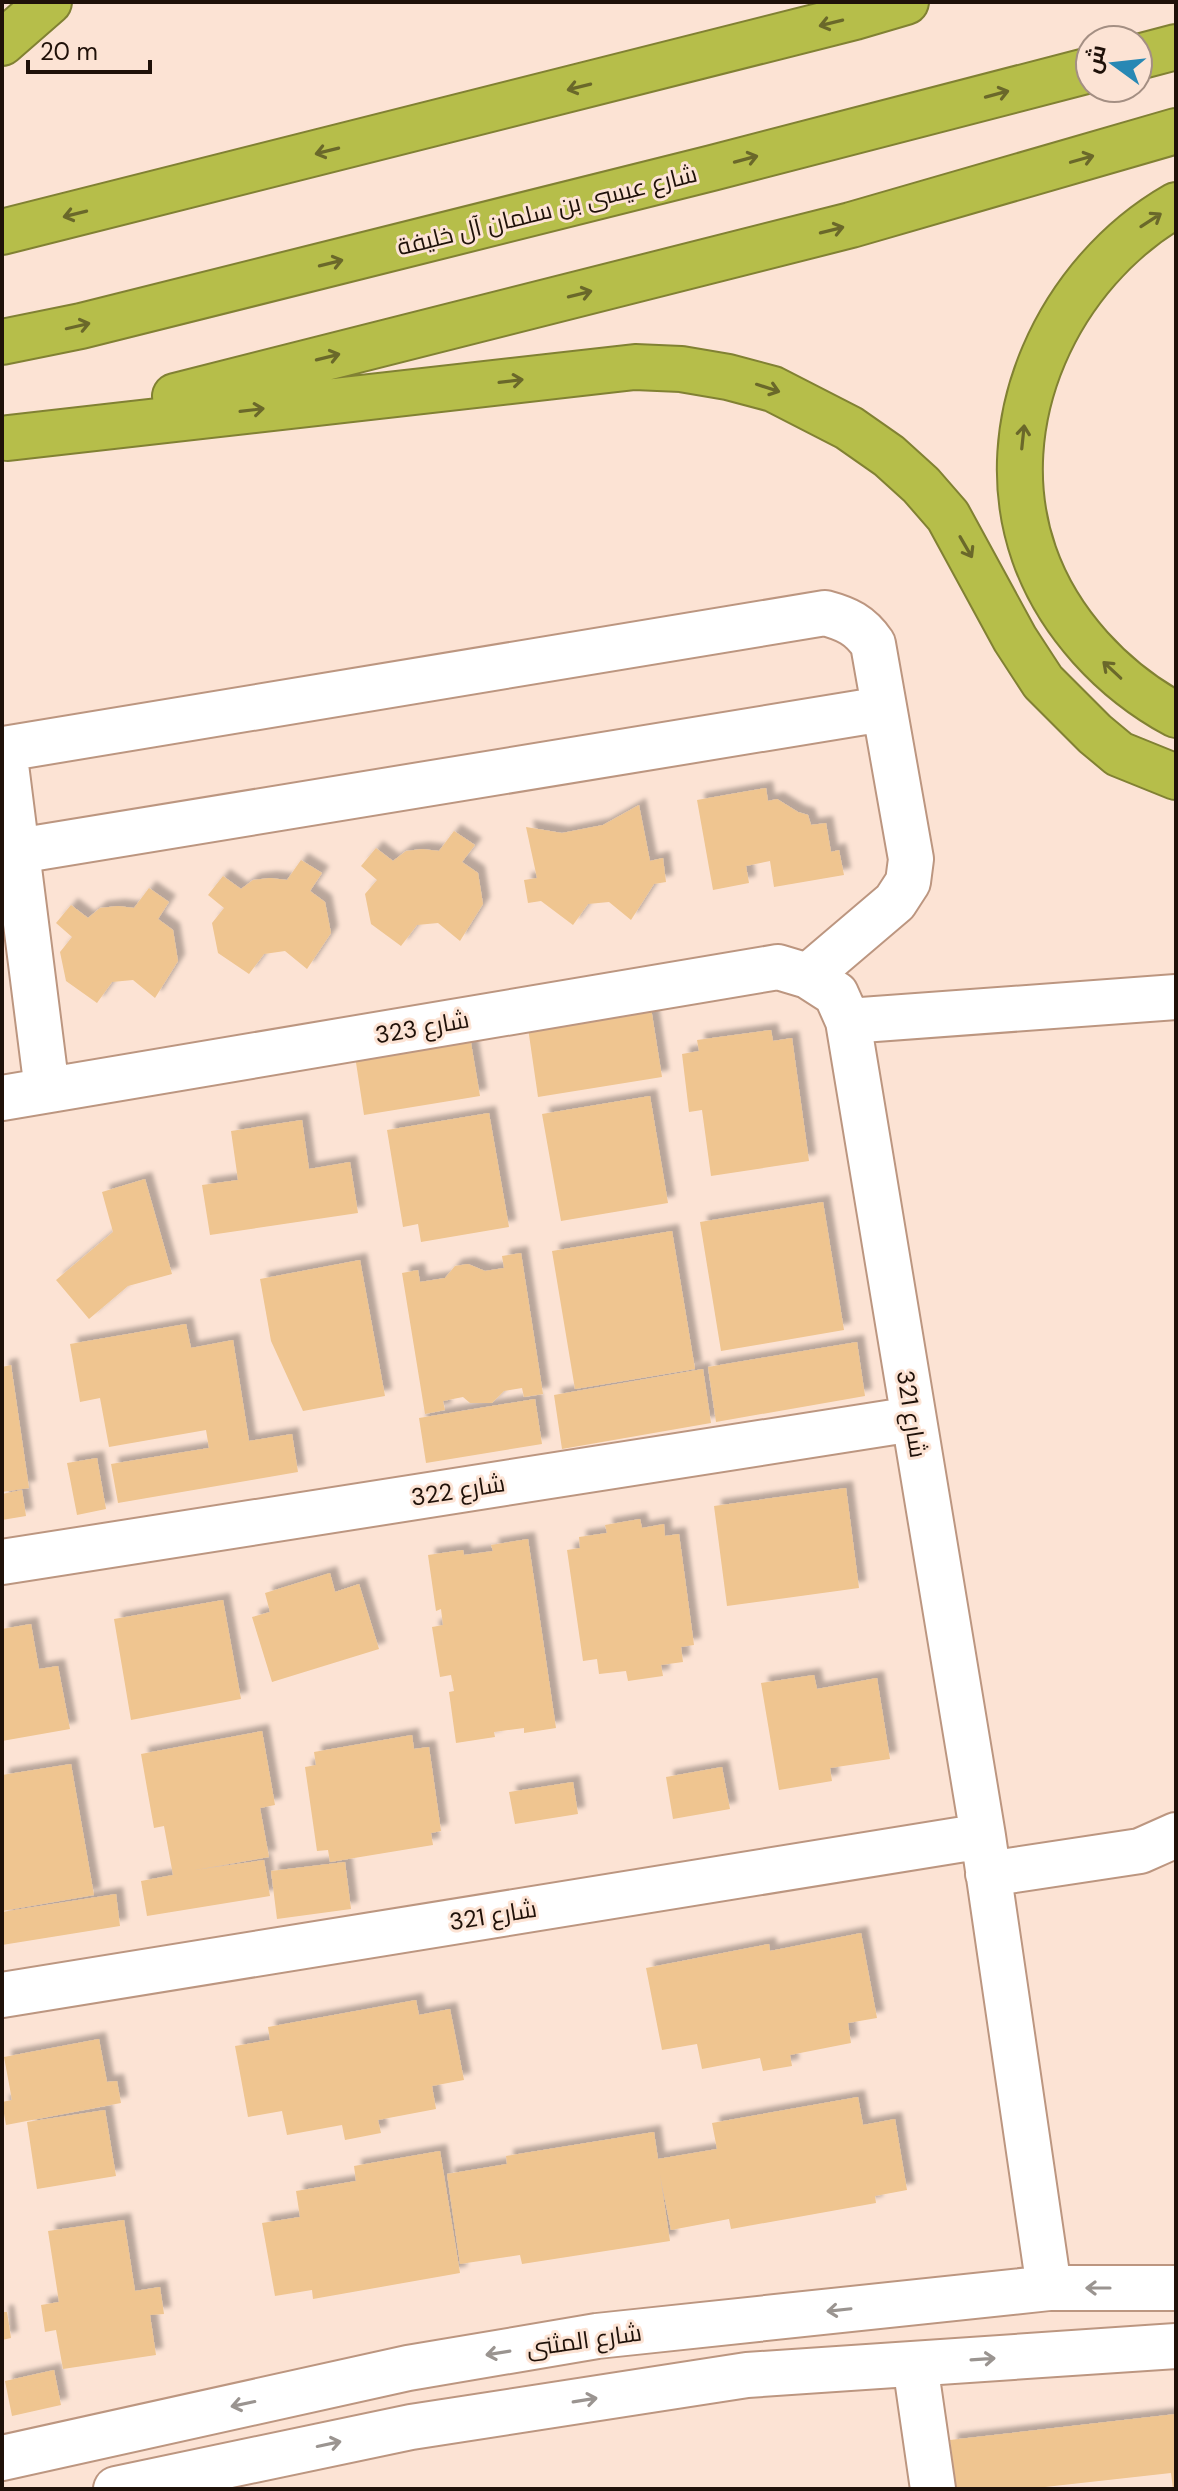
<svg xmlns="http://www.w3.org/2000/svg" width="1178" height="2491" font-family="'DM Sans',Cairo,sans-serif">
  <defs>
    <filter id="shadow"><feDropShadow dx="7" dy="-7" stdDeviation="2" flood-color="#0004"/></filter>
  </defs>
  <rect width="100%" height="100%" fill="#fce3d4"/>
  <!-- building -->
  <path fill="#efc590" filter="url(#shadow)" d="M766,788L768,801L777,799L798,812L808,815L811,825L826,823L831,852L839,850L844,875L774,887L770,861L746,866L749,883L713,890L697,800Z
    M639,805L650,861L663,858L666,882L654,884L631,920L609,902L588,904L573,925L541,901L528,903L524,880L537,878L526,827L562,833L603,825Z
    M454,831L475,845L462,862L478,873L483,904L460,941L438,923L417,925L401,946L371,924L365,894L377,880L361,866L376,848L393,861L406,851L422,849L439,851Z
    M301,860L322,873L310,891L325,902L331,933L307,969L285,951L264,954L249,974L218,953L212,923L224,908L208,895L223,876L241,889L253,880L270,878L287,880Z
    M149,888L169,902L158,919L173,930L178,961L155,998L133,980L112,982L97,1003L66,981L60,952L72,937L56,923L71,905L88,918L100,908L118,906L134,908Z
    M651,1008L662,1077L538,1097L528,1028Z
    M771,1030L773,1041L792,1038L809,1161L711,1176L702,1110L689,1112L682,1054L699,1051L697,1040Z
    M470,1037L480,1096L364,1115L355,1056Z
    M650,1096L668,1203L561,1221L542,1114Z
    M489,1113L509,1227L421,1242L418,1224L403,1227L387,1130Z
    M302,1120L309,1169L350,1162L358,1213L210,1235L202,1185L238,1180L231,1131Z
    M145,1179L172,1274L128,1286L89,1319L56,1280L113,1232L102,1192Z
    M823,1202L844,1330L721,1351L700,1222Z
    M672,1231L695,1369L575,1389L552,1251Z
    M521,1253L543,1394L524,1397L522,1388L504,1391L492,1403H470L463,1397L443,1401L445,1410L425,1414L402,1273L418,1270L420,1282L445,1278L455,1266L468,1264L485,1271L504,1268L502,1256Z
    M360,1260L385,1396L303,1411L271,1341L260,1279Z
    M186,1324L191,1348L233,1340L249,1441L292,1434L298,1472L118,1503L111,1464L209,1448L206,1430L109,1447L100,1398L80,1402L70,1344Z
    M857,1342L865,1396L716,1422L708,1367Z
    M11,1365L29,1488L2,1492V1367Z
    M703,1369L711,1423L562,1449L554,1395Z
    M535,1399L542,1444L426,1463L419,1418Z
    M97,1458L106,1509L77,1515L67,1463Z
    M846,1488L859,1588L727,1606L714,1506Z
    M22,1490L26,1516L2,1520V1494Z
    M640,1519L642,1528L664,1524L665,1536L679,1534L694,1645L681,1647L683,1662L661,1665L663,1676L628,1681L626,1671L599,1674L597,1659L583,1661L567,1550L580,1548L579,1537L607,1533L605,1525Z
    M528,1539L556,1728L524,1733V1728L494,1732L495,1737L456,1743L449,1692L454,1691L451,1675L440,1677L432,1627L443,1625L441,1609L436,1611L428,1555L463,1550L464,1555L493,1551L491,1545Z
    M330,1573L335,1592L359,1584L379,1649L272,1682L252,1617L270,1612L265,1593Z
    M223,1600L241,1699L131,1720L114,1619Z
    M31,1624L39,1669L58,1666L70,1729L2,1741V1629Z
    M814,1675L817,1689L877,1678L890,1759L830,1768L832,1781L779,1790L761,1683Z
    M262,1731L275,1805L260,1808L269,1857L195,1870L264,1860L270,1896L147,1916L141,1881L173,1875L164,1826L154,1828L141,1754Z
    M412,1735L414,1749L429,1747L441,1831L431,1833L433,1845L330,1862L328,1850L317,1851L305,1767L316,1765L314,1752Z
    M71,1764L94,1895L2,1911V1775Z
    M722,1767L730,1809L673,1819L666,1777Z
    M573,1782L578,1814L515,1824L509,1792Z
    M345,1862L351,1909L277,1919L271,1871Z
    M116,1894L120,1926L2,1945V1912Z
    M861,1933L877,2018L848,2023L851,2043L790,2055L792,2066L763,2071L760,2058L702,2069L697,2044L662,2050L646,1968L769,1944L770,1951Z
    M416,2000L419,2015L450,2009L464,2080L432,2086L436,2109L378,2120L381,2133L345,2140L342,2125L287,2135L282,2111L248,2117L235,2046L270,2040L268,2027Z
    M99,2039L107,2082L117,2081L121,2103L6,2125L2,2102L12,2100L4,2057Z
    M858,2097L863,2125L895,2119L907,2190L875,2196L876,2203L731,2229L729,2219L671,2230L660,2175L670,2241L522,2264L520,2255L460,2264L447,2174L507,2164L506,2156L654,2132L658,2159L717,2149L712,2123Z
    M105,2110L116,2176L37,2189L27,2122Z
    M440,2151L460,2273L313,2299L312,2290L275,2296L262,2223L300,2217L296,2191L356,2181L354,2166Z
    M124,2220L135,2291L160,2287L164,2314L150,2315L156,2355L63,2369L56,2330L45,2332L41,2305L59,2302L48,2231Z
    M2,2312H7L11,2338L2,2340Z
    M54,2370L61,2405L12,2416L5,2381Z
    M1176,2414V2489H1173L1171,2473L1027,2489H956L950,2440Z"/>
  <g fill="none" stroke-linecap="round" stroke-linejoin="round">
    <!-- minor casing -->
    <g stroke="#bc9680" stroke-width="48">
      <path id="minor" d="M18,851L883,709
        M848,1021L1176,997
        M47,1090L4,749L825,613C847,619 860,625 873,644L911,859L908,882L895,902L808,976
        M2,1098L778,967L808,976L836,994L848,1021L983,1836L1049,2288
        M2,1562L913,1419
        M988,1874L1140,1851L1176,1835
        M2,1995L983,1836
        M915,2364L933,2489
        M2,2458L408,2368L597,2336L1049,2288H1176
        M116,2489L411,2427L747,2375L1176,2346"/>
    </g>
    <!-- highway casing -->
    <g stroke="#818133" stroke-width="48">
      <path id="highway" d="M2,43L49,2
        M1138,57L1176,47
        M1176,205C1059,272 988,422 1034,554C1058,623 1113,681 1176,715
        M2,232L855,17L906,2
        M2,342L81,326L712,168L1090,70
        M175,396L851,225L1176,131
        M8,438L635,367L681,369L728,377L773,389L849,428L889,456L921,485L948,516L1015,639L1043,682L1095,734L1119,754L1176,777"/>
    </g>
    <!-- minor -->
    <use href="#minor" stroke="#fff" stroke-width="44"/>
    <!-- highway -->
    <use href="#highway" stroke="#b6be4a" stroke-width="44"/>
  </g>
  <!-- one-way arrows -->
  <defs><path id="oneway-shaft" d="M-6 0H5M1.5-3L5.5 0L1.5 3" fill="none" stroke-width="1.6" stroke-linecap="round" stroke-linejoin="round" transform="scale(2)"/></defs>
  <g stroke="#6a682a">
    <use href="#oneway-shaft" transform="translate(831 23) rotate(166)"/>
    <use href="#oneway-shaft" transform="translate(579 87) rotate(166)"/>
    <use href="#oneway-shaft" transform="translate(997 94) rotate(-15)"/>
    <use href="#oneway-shaft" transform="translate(327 151) rotate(166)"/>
    <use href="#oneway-shaft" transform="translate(746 159) rotate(-15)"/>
    <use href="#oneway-shaft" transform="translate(1082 159) rotate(-16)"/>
    <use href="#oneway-shaft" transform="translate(75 214) rotate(166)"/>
    <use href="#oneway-shaft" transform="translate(1151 220) rotate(-33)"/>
    <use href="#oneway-shaft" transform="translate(832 230) rotate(-14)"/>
    <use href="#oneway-shaft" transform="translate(331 263) rotate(-14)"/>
    <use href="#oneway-shaft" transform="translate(580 294) rotate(-14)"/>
    <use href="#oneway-shaft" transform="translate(78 326) rotate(-13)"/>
    <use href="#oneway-shaft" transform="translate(328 357) rotate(-14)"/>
    <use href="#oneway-shaft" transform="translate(511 381) rotate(-7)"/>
    <use href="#oneway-shaft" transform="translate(768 388) rotate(18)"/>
    <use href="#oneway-shaft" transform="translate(252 410) rotate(-7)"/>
    <use href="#oneway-shaft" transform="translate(1023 437) rotate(-84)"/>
    <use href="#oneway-shaft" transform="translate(966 547) rotate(60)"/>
    <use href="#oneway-shaft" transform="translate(1112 670) rotate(-137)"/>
  </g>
  <g stroke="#9a9490">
    <use href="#oneway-shaft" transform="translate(1098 2288) rotate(180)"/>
    <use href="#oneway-shaft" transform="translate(839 2310) rotate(174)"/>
    <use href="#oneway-shaft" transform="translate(498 2353) rotate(171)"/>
    <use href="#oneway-shaft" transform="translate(983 2359) rotate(-4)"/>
    <use href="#oneway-shaft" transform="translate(585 2400) rotate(-9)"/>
    <use href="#oneway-shaft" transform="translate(243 2404) rotate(168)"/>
    <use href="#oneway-shaft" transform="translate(329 2444) rotate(-12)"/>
  </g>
  <g text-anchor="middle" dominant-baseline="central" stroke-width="6" stroke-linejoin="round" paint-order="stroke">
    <!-- street labels -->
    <g font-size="24" fill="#1f1109" stroke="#fce3d4">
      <text transform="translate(547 210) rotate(-14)">شارع عيسى بن سلمان آل خليفة</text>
      <text transform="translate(422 1027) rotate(-10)">شارع 323</text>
      <text transform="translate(912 1414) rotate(81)">شارع 321</text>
      <text transform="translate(458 1490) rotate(-9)">شارع 322</text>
      <text transform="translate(493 1915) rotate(-9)">شارع 321</text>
      <text transform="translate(584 2340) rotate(-8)">شارع المثنى</text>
    </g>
  </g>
  <!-- border -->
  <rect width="1178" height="2491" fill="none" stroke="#1f1109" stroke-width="8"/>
  <!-- north arrow -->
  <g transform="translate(1114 64) rotate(285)"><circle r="38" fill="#fce3d4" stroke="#a48f83" stroke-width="2"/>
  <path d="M0-6L14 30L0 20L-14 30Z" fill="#2888b4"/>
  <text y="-12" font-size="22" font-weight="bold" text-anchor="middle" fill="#1f1109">ش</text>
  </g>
  <!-- scale -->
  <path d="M28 60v12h122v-12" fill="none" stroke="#1f1109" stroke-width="4"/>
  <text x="40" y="60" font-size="24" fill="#1f1109" stroke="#fce3d4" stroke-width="6" paint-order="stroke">20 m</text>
</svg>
